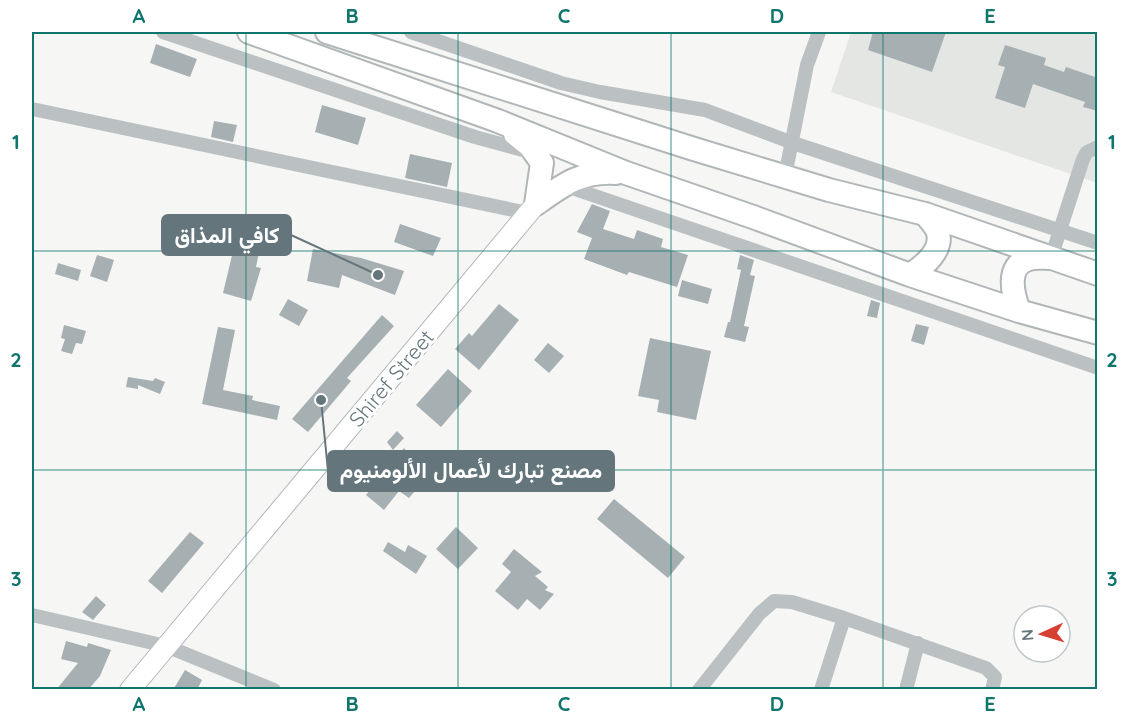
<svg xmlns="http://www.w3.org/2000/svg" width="1129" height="721" font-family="Quicksand,Vazirmatn,sans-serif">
  <rect width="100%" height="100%" fill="#f6f6f4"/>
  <!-- built -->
  <path fill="#e4e6e4" d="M851,32H1097V183L831,92Z"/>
  <!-- building -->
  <path fill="#a6afb2" d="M873,32H946L932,72L868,50Z
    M156,44L197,59L190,77L150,63Z
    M1005,45L1046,58L1044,65L1064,72L1066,67L1098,78V111L1083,107L1085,102L1033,84L1025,108L995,98L1005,67L998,65Z
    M322,105L366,118L358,145L315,132Z
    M214,121L237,125L233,142L211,137Z
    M410,154L452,163L447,187L405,178Z
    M592,204L610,211L603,229L634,239L637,230L663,239L661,247L688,255L677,287L629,272L627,275L584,259L592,238L577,232Z
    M241,218L265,223L256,267L261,268L251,301L223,293Z
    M400,224L441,238L433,256L394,242Z
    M313,249L361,258L404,271L395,295L342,275L339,288L307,281Z
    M97,255L114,260L107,282L90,276Z
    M740,255L754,260L750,275L755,276L744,326L749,327L745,342L724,337L728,322H730L741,270L737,269Z
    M58,263L81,270L78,281L55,274Z
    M682,280L712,289L708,304L678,296Z
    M288,299L308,310L299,326L279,315Z
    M871,300L880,303L877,318L867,316Z
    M499,304L519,320L479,370L455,349L469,333L472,336Z
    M382,315L394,326L347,378L351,381L308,432L292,419Z
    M916,324L929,327L924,345L911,341Z
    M64,325L86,331L82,344L76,343L72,354L61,351L65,339L61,338Z
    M218,327L235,330L223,390L253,396L252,400L280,406L277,420L202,404Z
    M650,338L711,351L696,420L657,412L659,400L638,396Z
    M548,343L564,356L549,373L534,360Z
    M448,369L472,391L441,427L416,405Z
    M128,377L153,381L155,378L165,382L160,394L138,385V389L126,387Z
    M397,431L404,438L393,450L387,442Z
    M404,448L411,456L405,461L426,478L409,498L399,491L384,510L366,495Z
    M614,499L685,557L668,578L597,519Z
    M456,527L478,548L458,569L436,549Z
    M190,532L204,543L162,593L148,581Z
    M388,542L405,552L408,545L427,556L416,574L383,551Z
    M514,549L542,572L535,576L548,587L545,590L554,594L540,610L527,599L518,610L495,591L511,572L502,564Z
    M96,596L106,605L93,620L82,612Z
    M66,641L87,647L88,643L111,650L100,676L88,690H56L78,663L61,659Z
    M185,670L202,680L197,690H173Z"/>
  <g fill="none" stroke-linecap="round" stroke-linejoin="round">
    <!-- secondary casing -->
    <g stroke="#b0b7ba" stroke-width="22">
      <path id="secondary" d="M130,690L536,204"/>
    </g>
    <!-- trunk casing -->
    <g stroke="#b1b6b8" stroke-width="26">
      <path id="trunk" d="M249,32L498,121L626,173L753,217L910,275L1019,311L1098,333
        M327,32L694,149L829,190L925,214L1098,274
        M515,134L530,146L542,163L536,204
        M536,204C564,184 581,171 616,173
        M910,275C924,266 945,249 937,230C934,224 929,219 925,214
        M1019,311C1013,295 1005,265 1029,259C1035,257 1043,258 1049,258"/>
    </g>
    <!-- minor -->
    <path stroke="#bbc1c3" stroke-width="14" d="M163,32L475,137L530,152
      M411,32L561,83L600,92L705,110L793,143L1098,243
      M32,109L528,213
      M785,176L807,65L819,32
      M563,185L1098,368
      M1051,258L1083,159L1087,152L1098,147
      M32,615L166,646L274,690
      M699,690L759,614L774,601L792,602L844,618L986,668L995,677L992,690
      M821,690L844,618
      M906,690L918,643"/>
    <!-- secondary -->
    <use href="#secondary" stroke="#fff" stroke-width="20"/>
    <!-- trunk -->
    <use href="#trunk" stroke="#fff" stroke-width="22"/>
  </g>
  <!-- grid -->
  <path fill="none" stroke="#0f766e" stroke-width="1.5" stroke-opacity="0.55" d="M246,32V690M458,32V690M671,32V690M883,32V690M32,251H1098M32,470H1098"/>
  <g text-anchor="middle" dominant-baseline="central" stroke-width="6" stroke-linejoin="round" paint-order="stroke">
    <!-- street labels -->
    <g font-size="21" fill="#64767c" stroke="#fff">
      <text transform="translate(391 378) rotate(-50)">Shiref Street</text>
    </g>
  </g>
  <!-- callouts -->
  <path fill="none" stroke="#64767c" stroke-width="2" d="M378 275L291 235M321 400L328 471"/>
  <g fill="#64767c" stroke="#fff" stroke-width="2">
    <circle cx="378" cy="275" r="6"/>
    <circle cx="321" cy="400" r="6"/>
  </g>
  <g fill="#64767c" stroke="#64767c" stroke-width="2">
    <rect x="162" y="215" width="129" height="40" rx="6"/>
    <rect x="328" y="451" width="286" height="40" rx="6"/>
  </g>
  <g font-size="22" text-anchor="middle" font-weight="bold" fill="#fff">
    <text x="227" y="243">كافي المذاق</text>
    <text x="471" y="478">مصنع تبارك لأعمال الألومنيوم</text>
  </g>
  <!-- border -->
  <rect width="1129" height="721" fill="none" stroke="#ffffff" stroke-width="66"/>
  <!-- north arrow -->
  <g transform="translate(1042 634) rotate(266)"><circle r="28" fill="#ffffff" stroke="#c1c8cb" stroke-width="1.5"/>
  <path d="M0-4.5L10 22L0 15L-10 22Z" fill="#d64034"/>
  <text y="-9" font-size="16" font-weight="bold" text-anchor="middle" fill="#64767c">N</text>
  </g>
  <rect x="33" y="33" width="1063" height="655" fill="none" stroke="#0f766e" stroke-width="2"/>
  <g font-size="20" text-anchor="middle" font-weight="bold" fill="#0f766e">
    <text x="139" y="23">A</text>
    <text x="352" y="23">B</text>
    <text x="564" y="23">C</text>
    <text x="777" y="23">D</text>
    <text x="990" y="23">E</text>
    <text x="16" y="149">1</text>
    <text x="1112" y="149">1</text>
    <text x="16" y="367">2</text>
    <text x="1112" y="367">2</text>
    <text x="16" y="586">3</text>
    <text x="1112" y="586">3</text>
    <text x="139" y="711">A</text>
    <text x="352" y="711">B</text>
    <text x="564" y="711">C</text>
    <text x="777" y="711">D</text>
    <text x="990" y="711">E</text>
  </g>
</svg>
